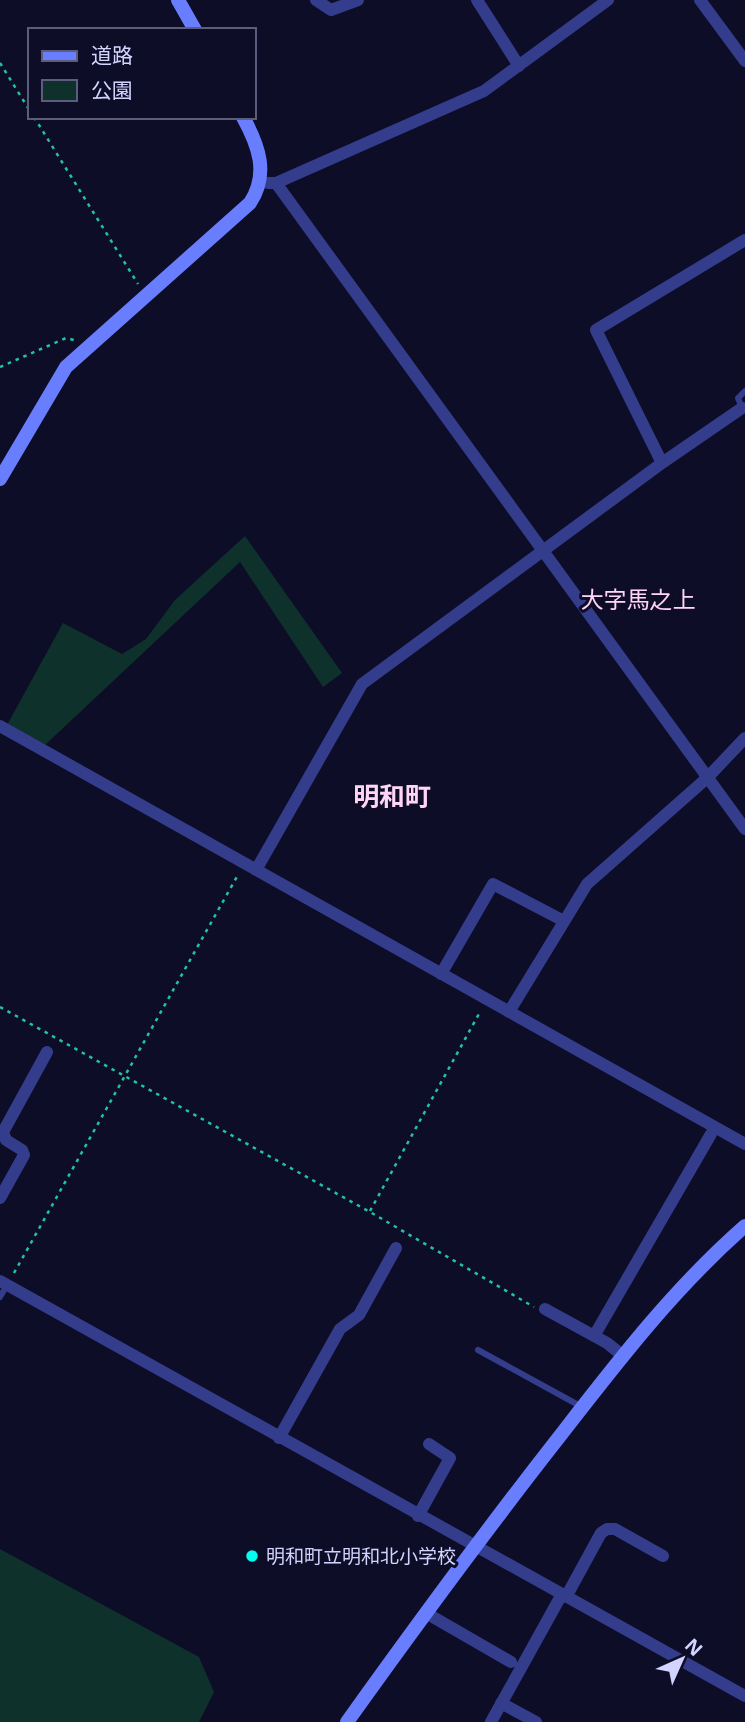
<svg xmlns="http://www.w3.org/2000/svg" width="745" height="1722" font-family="'Open Sans','Noto Sans JP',sans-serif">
  <rect width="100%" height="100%" fill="#0d0d27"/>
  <!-- green -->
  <path fill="#0f312b" d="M245,536L342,673L323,687L240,562L45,745L7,725L63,623L122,654L146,639L175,600Z
    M0,1549L199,1657L214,1692L199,1722H0Z"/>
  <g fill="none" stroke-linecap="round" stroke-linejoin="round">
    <!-- path -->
    <path stroke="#22c3a0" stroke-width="2.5" stroke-dasharray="3.5 5" stroke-linecap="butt" d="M0,63L30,111
      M34,117L138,284
      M0,367L66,338L74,340
      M0,1007L370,1212L534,1307
      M370,1211L480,1012
      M14,1273L239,873"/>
    <!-- lane -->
    <path stroke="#333d8b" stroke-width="6" d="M743,410L738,398L745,391
      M0,1297L7,1285
      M478,1350L582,1407"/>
    <!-- street -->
    <path stroke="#333d8b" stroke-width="12" d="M316,0L331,10L358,0
      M477,0L519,66
      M700,0L745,61
      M268,183H276L484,91L608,0
      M276,183L745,829
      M662,463L596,330L745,240
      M0,726L745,1144
      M256,870L362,684L662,463L742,408
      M441,974L493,884L562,920
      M509,1012L587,884L707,778L745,738
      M0,1198L24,1155L22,1150L6,1140L3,1132L47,1052
      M0,1281L745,1696
      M545,1309L607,1343L622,1355
      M594,1336L711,1134
      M279,1438L340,1329L359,1315L396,1248
      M418,1516L450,1458L429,1444
      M566,1597L601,1533L607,1529H615L663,1556
      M426,1613L511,1662
      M501,1703L536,1722
      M491,1722L562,1594"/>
    <!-- secondary -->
    <path stroke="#697dff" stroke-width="14" d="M178,0L195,30
      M0,479L66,367L250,203C269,174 259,146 243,117
      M347,1722C415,1627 484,1533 556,1441C615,1365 672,1290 745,1226"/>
  </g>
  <!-- markers -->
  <circle fill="#00fdee" stroke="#0d0d27" stroke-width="2.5" cx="252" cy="1556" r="7"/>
  <g text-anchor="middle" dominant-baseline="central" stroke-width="6" stroke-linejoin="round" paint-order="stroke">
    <!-- poi labels -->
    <g font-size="19" fill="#d2d4ff" stroke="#0d0d27" text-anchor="start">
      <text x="266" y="1556">明和町立明和北小学校</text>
    </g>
    <!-- quarter labels -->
    <g font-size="23" fill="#ffd4f6" stroke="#0d0d27">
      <text x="638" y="599">大字馬之上</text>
    </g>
    <!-- district labels -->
    <g font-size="26" font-weight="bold" fill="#ffd4f6" stroke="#0d0d27">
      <text x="392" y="796">明和町</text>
    </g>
  </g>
  <!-- legend -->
  <rect x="28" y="28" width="228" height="91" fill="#0d0d27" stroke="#5c5d7d" stroke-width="2"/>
  <rect x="42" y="51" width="35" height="10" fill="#697dff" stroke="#5c5d7d" stroke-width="2"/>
  <text x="91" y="63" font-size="21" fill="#d2d4ff">道路</text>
  <rect x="42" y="80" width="35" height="21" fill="#0f312b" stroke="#5c5d7d" stroke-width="2"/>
  <text x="91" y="98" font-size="21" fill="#d2d4ff">公園</text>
  <!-- north arrow -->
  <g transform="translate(682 1659) rotate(45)" stroke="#0d0d27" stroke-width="5" paint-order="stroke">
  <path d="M0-5L12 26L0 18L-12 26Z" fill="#d2d4ff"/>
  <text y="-10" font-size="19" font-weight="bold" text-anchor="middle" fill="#d2d4ff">N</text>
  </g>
</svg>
